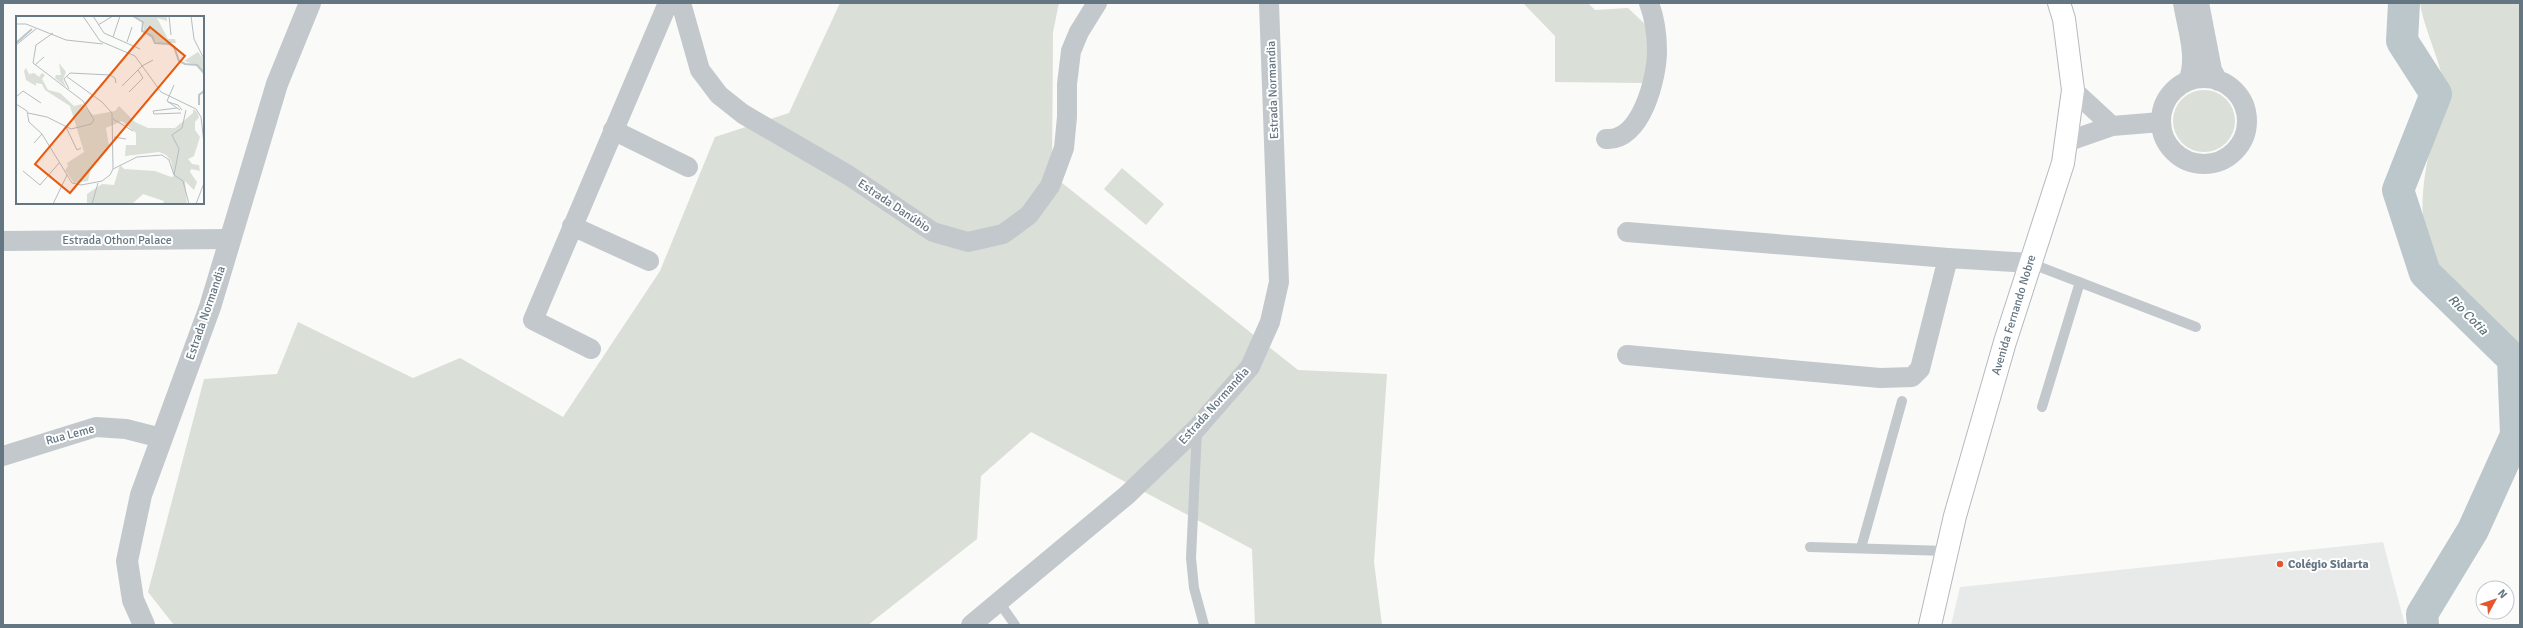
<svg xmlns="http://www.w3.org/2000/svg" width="2523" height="628" font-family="Signika,sans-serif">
  <rect width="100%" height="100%" fill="#fafaf8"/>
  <!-- built -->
  <path fill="#e8e9e9" d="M2383,542L2405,625H1951L1960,587Z"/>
  <!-- green -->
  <path fill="#dadfd7" d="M840,3H1059L1053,32L1052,175L1298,370L1387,374L1374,562L1382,625H1255L1252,549L1031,432L981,476L977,539L868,625H174L148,592L204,379L277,374L298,322L413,378L460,358L563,417L660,271L715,137L789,113Z
    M1523,3H1588L1595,10L1628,8L1649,28L1657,67L1642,83L1555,82V36Z
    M2420,3H2520V359C2491,328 2437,279 2426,238C2421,218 2422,195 2425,175C2427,160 2431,144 2436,130C2439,124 2444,118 2445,111C2451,80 2425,36 2420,3Z
    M2173 121a31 31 0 1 1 62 0a31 31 0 1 1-62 0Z
    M1122,168L1164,204L1146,225L1104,189Z"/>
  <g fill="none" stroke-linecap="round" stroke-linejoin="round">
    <!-- river -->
    <path stroke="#bbc7cb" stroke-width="32" d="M2404,3L2402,41L2436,94L2398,190L2425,273L2513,359L2516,435L2473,530L2422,614L2423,625"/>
    <!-- secondary casing -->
    <g stroke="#b3babf" stroke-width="24">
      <path id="secondary" d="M1930,625L1955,516L2005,342L2063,163L2073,90L2064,19L2059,3"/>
    </g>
    <!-- service -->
    <path stroke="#c3c8cc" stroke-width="10" d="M2030,263L2196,327
      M2042,407L2080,282
      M1197,430L1191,558L1194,588L1204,625
      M1810,547L1947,551
      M1861,548L1902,401
      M999,602L1015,625"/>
    <!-- minor -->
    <path stroke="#c3c8cc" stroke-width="20" d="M681,3L700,70L719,95L743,114L848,175L933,232L968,242L1003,234L1029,215L1050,186L1064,148L1067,117V84L1071,51L1079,32L1097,3
      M2183,3C2187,28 2198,58 2188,81
      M2199,3L2212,70L2218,81
      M2161 121a43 43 0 1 1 86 0a43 43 0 1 1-86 0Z
      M2073,90L2112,126
      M613,130L688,167
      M1606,139C1641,142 1657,78 1657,51C1657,35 1655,19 1649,3
      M2066,142L2112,126L2161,122
      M572,226L649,261
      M1627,232L1948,258L2030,263
      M3,241L230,239
      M591,349L533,320L668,3
      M1627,355L1880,378L1912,377L1920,369L1948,258
      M3,456L96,427L126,429L161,438
      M971,625L1127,495L1197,428L1250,367L1270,322L1279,282L1269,3"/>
    <!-- tertiary -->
    <path stroke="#c3c8cc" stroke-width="22" d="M144,625L133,600L127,561L141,495L210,307L277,84L310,3"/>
    <!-- secondary -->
    <use href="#secondary" stroke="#fff" stroke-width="22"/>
  </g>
  <!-- markers -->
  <circle fill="#e4572e" stroke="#fff" stroke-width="1.5" cx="2280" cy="564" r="4"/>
  <g text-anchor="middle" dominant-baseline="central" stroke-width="4" stroke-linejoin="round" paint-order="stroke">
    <!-- street labels -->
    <g font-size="12" fill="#657683" stroke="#fff">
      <text transform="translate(1273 90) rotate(-92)">Estrada Normandia</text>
      <text transform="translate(894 206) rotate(34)">Estrada Danúbio</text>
      <text x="117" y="240">Estrada Othon Palace</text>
      <text transform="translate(206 313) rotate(-71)">Estrada Normandia</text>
      <text transform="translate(2014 315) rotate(-73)">Avenida Fernando Nobre</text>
      <text transform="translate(1214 406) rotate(-48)">Estrada Normandia</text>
      <text transform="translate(70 435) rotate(-15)">Rua Leme</text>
    </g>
    <!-- poi labels -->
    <g font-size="12" font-weight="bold" fill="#657683" stroke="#fff" text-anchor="start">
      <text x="2288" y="564">Colégio Sidarta</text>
    </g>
    <!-- water labels -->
    <g font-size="13" font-style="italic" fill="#60757c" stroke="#fff">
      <text transform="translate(2468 315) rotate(45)">Rio Cotia</text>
    </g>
  </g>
  <!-- overview -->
  <g transform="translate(16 16)">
    <rect width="188" height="188" fill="#fafaf8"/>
    <path d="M118,0H151V5L141,2L152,23H159L160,27H142L128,16V5ZM182,36L188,44V57L181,49L168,45ZM43,47L50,56L47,64L50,71L39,62L40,59H45ZM10,52L13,58L18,57L23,61L26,57L29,59L26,63L32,74L44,77L58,90L66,88L77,99L99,95L103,90L119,106L132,112H159L177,97V93L181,96L183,101L179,106V114L184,121L178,140L172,143L176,148L183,149L184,155L175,153L174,156L181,166L178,174L169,165L171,188H147L148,185L127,178L116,188H71V178L86,168L98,169L104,149L108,153L139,155L155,161L158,160L155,145L150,139L143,136L109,140L110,129H120V117L106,105L90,112L93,130L75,152L72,165L58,167L49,154L52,150L51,147L68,136L54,90L29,74L26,68L20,67V70L10,64L8,55Z" fill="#dadfd7"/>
    <path fill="none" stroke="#bbc7cb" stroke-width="2" d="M117,0L127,6L126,15L136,20L139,27L153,28L158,31L163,45L169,48L181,49L188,57M0,27L16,13M183,89V79L188,75"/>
    <path fill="none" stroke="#b5bdc2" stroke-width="1" d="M67,0L84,25L119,40L145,76L180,93L185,101L188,127M77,0L88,17L124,33M153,0L155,19M175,0L178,23L188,43M0,8H10L50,24L87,28M82,9L97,0M97,21L104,0M111,26L116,11M0,29L20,13M19,49L28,41M158,69L151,85L164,94M106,70L126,50L137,44M53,73L48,63L54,57L94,59L99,62L100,67M113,76L127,62L122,54M0,81L7,75L25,87M152,86L162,89L166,94M0,88L11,95L13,106L26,118L56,167L65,169L86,165L94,159L97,153L96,97L86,86L50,60M161,92L137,95L138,98L165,97M12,97L31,101L55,113L75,108L78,104L67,85L17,47L20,29L37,17M97,103L117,115M50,111L61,134L65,132M98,121L110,123M18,127L26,118M97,153L121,141L146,139L153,144L158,159L167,165L173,188M7,155L24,169L43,147M158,159L163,133L156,119L166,112L170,94M37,188L51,159M76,188L82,167M180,188L188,167"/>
    <path fill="#e8590c" fill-opacity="0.15" stroke="#e8590c" stroke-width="2" d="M134,11L169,40L54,177L19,148Z"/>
    <rect width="188" height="188" fill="none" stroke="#657683" stroke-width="2"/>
  </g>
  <!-- border -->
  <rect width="2523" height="628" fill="none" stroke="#657683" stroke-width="8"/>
  <!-- north arrow -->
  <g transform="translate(2495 600) rotate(50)"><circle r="19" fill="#ffffff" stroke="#c1c8cd"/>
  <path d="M0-3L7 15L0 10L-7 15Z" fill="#e4572e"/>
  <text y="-6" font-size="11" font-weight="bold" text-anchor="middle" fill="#657683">N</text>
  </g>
</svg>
